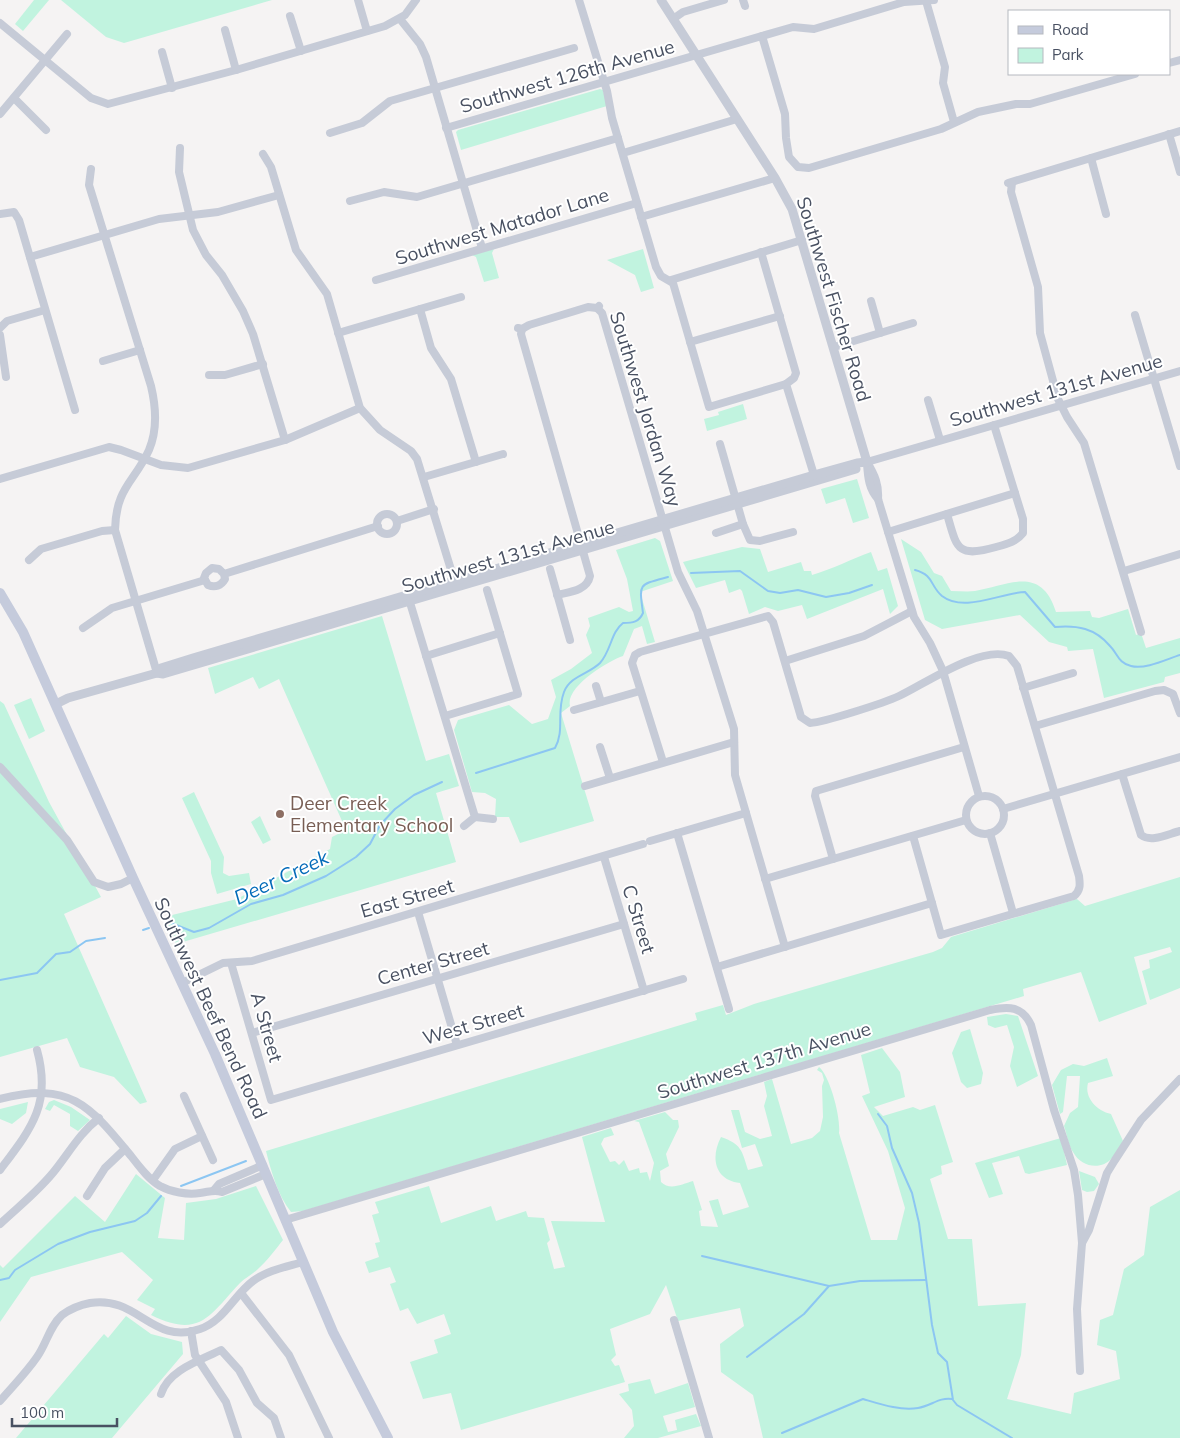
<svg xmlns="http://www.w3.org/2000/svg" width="1180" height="1438" font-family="Mulish,sans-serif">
	<rect width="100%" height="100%" fill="#f5f3f3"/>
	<g fill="#c1f3df">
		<path d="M34,0H49L23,31L15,24Z"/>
		<path d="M61,0H272L124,43L106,37Z"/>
		<path d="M600,89L603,90L607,106L461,150L456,132L458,130Z"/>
		<path d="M494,249L492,253L499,278L484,282L476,257L472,255Z"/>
		<path d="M643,249L654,288L641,292L635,275L607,260Z"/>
		<path d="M743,404L747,419L707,431L704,419L719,415L718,412Z"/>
		<path d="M857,479L869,518L853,523L845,498L826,504L821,489Z"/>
		<path d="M655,538L660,541L673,581L640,592L655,642L647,644L642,626L634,629L623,656C608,661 565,687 570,706L561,713L594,821L520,843L509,817H495L496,799L485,793L472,792L454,730L458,720L509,705L532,724L548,719L556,697L551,680L571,669L592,653L586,635L590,626L588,618L619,607L629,612L633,611L627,579L616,550Z"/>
		<path d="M901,539L921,552L934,573L942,576L951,591C959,591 968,592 975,591C1009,585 1041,565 1056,612L1090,611L1092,617L1099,618L1128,609L1136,635L1141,633L1146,648L1180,638V673L1165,677L1164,682L1104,698L1093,649L1068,651L1067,647L1049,642L1020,615L942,629L925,620Z"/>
		<path d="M742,547L760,549L768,572L801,562L804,571H811L812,575C833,569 851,559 871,552L878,571L887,568L898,606L890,614L883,589L807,619L802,605L778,611L765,607L749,614L742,591L740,589L729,593L725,580L696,588L683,562Z"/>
		<path d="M382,616L426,761L449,754L459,786L436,793L456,862L176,944L164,917L237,899L330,849L332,837L346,830L279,679L259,689L253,677L215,694L208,668Z"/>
		<path d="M31,698L45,731L29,739L14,705Z"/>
		<path d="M0,701L4,704L49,802L101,897L64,914L147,1102L140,1104L114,1077L80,1067L67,1038L0,1057Z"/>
		<path d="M194,792L224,857L223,873L229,876L249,873L251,884L217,894L211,873V861L182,798Z"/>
		<path d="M260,816L271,840L263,844L251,822Z"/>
		<path d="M1180,877V988L1150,1000L1142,971L1150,968L1149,960L1172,952L1170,947L1134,957L1147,1004L1099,1022L1081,972L1023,989L1024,996L303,1211L291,1212C278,1196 271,1171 266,1151L697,1020L695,1013L723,1005L726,1015L754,1004L933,952L942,948L951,937L1077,899L1085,906Z"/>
		<path d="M1006,1014L1018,1016L1038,1076L1017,1087L1010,1066L1014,1047L1007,1025L995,1028L988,1025L987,1017Z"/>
		<path d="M970,1029L983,1073L981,1084L967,1088L961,1082L952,1053L961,1032Z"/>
		<path d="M882,1048L900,1072L905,1097L874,1107L883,1116L913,1107L920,1110L935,1105L953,1162L941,1166L942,1174L930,1179L948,1239H972L978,1306L1026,1303L1021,1355L1007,1399L1071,1414L1074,1393L1120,1379L1116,1351L1097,1345L1100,1320L1113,1315L1124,1269L1144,1255L1150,1207L1180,1190V1438H763L753,1395L721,1372L720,1344L744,1326L740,1308L678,1321L666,1285L650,1314L610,1329L616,1355L611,1360L615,1366L619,1365L625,1382L461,1430L451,1393L423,1399L410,1362L438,1353L434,1340L451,1334L444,1314L417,1324L408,1308L400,1311L390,1284L396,1282L390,1267L369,1273L365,1262L379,1257L375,1243L380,1242L372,1215L379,1213L375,1202L429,1186L441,1223L491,1206L496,1221L526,1211L528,1217L544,1218L550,1240L547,1243L554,1269L565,1267L551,1221L605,1222L582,1137L611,1128L614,1135L604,1138L601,1144L610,1162L615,1161L619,1165L624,1160L629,1171L639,1168L640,1173L647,1172L650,1181L654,1163L639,1122L634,1121L665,1112L673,1120H678L679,1127L666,1154L669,1166L660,1171L661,1182C670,1191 682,1184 693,1181L702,1210L699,1211L701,1226L718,1227L709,1201L718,1199L723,1215L749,1207L740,1183C715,1180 710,1158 721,1137C741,1144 742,1150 748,1170L763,1166L755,1144L742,1148L731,1110H739L745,1132L760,1139L772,1136L764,1106L767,1096L764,1082L772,1079L791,1144L812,1138L820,1131L823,1117L822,1086L824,1080L822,1073L817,1070L819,1067C830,1076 841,1118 839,1133L871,1240H897L905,1208L888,1151L862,1096L870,1093L861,1055Z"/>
		<path d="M1107,1058L1113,1076L1088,1083C1084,1098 1097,1111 1111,1114L1123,1141C1120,1146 1117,1153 1112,1158C1101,1171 1081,1167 1073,1152C1068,1145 1067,1134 1064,1126L1070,1113L1078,1107L1080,1076H1067L1063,1112L1060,1114L1052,1085L1061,1070L1073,1064L1084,1066Z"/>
		<path d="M54,1100L71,1107L90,1120L78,1131L70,1126V1114L54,1105L50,1111L45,1109L49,1102Z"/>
		<path d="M28,1102L26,1113L12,1124L0,1119V1109Z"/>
		<path d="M1061,1138L1067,1165L1029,1174L1025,1173L1019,1156L992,1163L1003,1194L989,1198L975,1163Z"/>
		<path d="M1079,1171L1095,1177L1099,1184L1094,1191L1087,1192L1082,1190Z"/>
		<path d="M136,1174L165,1198L158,1238L184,1240L186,1203L216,1199L256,1186L283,1240C275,1250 267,1261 258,1269C252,1275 245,1278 240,1283C209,1316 200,1339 151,1315L155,1309L137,1300L153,1280L122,1252L31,1277L0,1322V1265L3,1268L75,1196L105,1222Z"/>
		<path d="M126,1316L151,1334L182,1342L183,1354L112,1438H16L104,1334L108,1338Z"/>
		<path d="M650,1379L655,1394L688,1383L695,1407L663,1416L668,1432L677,1430L675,1420L696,1414L701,1426L658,1438H624L634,1426L632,1410L619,1394L629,1391L628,1384Z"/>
	</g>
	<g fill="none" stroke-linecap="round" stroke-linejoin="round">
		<g stroke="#8cc6f2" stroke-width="2">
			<path d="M915,570C934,575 930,586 942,596C964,613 1000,593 1025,592L1055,627C1077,625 1095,628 1110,646C1118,654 1118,663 1131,666C1145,670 1167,659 1180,655"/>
			<path d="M691,573L740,571L768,591L780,593L798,590L826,597L849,593L872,585"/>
			<path d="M476,773L555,748C565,730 556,713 564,692C570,676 589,674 600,663C611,651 611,632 623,623C633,623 639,622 643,613C639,583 638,585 668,577"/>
			<path d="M166,921L194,932L209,928L251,904L283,895L326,876L356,857L370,844L380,825L395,809L414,795L442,782"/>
			<path d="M143,930L149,928"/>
			<path d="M0,980L37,973L56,954L70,952L86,941L105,938"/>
			<path d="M878,1114L887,1126L892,1148L912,1193L919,1223L932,1325L938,1353L947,1362L953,1400L957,1405L1012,1438"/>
			<path d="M181,1186L246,1161"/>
			<path d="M702,1256L829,1286"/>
			<path d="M0,1280L9,1278L15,1270L58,1244L90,1232L135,1221L147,1213L161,1196"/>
			<path d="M747,1357L804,1314L829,1286L860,1281L926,1280"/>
			<path d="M782,1433L863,1399C880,1404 900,1411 918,1408C931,1406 939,1397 952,1399"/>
		</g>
		<g stroke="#c6cbd7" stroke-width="8">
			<path d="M358,0L367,31"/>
			<path d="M579,0L607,91L612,118L656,267L661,276L673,283L709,407L786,384"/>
			<path d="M743,0L745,6"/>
			<path d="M926,1L945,67L943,83L954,122"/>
			<path d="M290,16L301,51"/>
			<path d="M400,19L420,44L426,57L482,248"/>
			<path d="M673,19L683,12L724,0"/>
			<path d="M0,23L91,98L108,104L236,70L385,26L405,15L416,0"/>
			<path d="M225,30L236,70"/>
			<path d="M762,36L785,114L786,138L789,157L798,167L809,168L941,129L978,112L1016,104H1030L1135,74"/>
			<path d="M162,52L172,88"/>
			<path d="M1169,63L1180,60"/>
			<path d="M14,98L46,130"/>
			<path d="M0,114L67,34"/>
			<path d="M446,128L793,27L814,29L904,2L934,0"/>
			<path d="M330,133L362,123L390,101L574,48"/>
			<path d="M1169,134L1180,172"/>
			<path d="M180,148L179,172L193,230L206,255L222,275L243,311L253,334L285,440"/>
			<path d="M623,153L737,119"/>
			<path d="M263,154L271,167L296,250L327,294L360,408L380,430L411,451L417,459L456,586"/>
			<path d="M1091,158L1106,214"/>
			<path d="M91,169L89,185L151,386C156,407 158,429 149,450C134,483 116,487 115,530L157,673"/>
			<path d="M1008,183L1180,131"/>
			<path d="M1012,183L1011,192L1038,287L1040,333L1058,399L1067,417L1084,443L1141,632"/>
			<path d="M350,201L384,192L417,197L618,138"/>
			<path d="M0,214L14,212L19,220L75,410"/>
			<path d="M641,217L775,178"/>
			<path d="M761,252L796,373L794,378L786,384L814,475"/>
			<path d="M30,257L159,219L218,212L279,195"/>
			<path d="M376,280L637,203"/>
			<path d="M671,280L802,240"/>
			<path d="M871,301L880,333"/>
			<path d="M599,306L597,308L602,313L678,572L697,611L734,729L735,775L785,947"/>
			<path d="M420,309L431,348L451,379L476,462"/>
			<path d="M1135,315L1180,466"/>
			<path d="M0,328L7,321L45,310"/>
			<path d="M518,328L522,329L529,325L588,307L597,308"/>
			<path d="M522,329L521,334L590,576C587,591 569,592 557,595"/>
			<path d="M338,333L461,297"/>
			<path d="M0,335L6,377"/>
			<path d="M690,342L780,316"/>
			<path d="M834,347L913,323"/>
			<path d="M103,361L140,350"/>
			<path d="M209,375H225L263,364"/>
			<path d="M928,400L940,440"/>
			<path d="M720,444L743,524L750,540L760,541L793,532"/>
			<path d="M867,462C875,475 879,485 878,499L914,617L930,643L943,671L979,796"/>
			<path d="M867,462L1180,371"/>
			<path d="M867,464C868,478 869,489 878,499"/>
			<path d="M424,477L503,454"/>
			<path d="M0,479L109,447L121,450L161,465L188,468L285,440L360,408"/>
			<path d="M947,514C957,549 957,558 996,547C1007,544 1016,542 1023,533V519L994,425"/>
			<circle cx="387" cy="524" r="10"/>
			<path d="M397,521L434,509"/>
			<path d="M888,532L1015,493"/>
			<path d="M716,533L743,524"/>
			<path d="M29,560L41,549L102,531L115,530"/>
			<path d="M550,569L570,640"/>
			<path d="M1124,571L1180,554"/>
			<path d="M224,574L219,569L212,568L206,573L204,578L208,585C215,588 221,586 225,579L224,574L378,526"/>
			<path d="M408,596L475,817L464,826"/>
			<path d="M83,628L112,608L205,580"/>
			<path d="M426,656L500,633"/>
			<path d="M785,661L864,636L912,611"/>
			<path d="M596,686L601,702"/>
			<path d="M1023,688L1073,673"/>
			<path d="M574,710L640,691"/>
			<path d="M445,716L518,694L487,590"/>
			<path d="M1035,726L1155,691L1164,690L1173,694L1180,713"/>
			<path d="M600,747L610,778"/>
			<path d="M663,762L632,663L635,655L640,652L768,616L773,622L801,717L810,723C825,722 884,703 899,696C923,685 980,645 1009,656L1017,666L1079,876C1080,884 1081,890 1074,896L941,935L913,836"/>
			<path d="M0,767L67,840L94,882L108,887L121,884L133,878"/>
			<path d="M1122,774L1141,835C1151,843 1168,834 1180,831"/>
			<path d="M585,786L734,742"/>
			<circle cx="985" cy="815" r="19"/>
			<path d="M1003,809L1180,757"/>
			<path d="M475,817L493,819"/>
			<path d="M677,833L729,1009"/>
			<path d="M990,833L1013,913"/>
			<path d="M650,841L746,813"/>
			<path d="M604,857L644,991"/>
			<path d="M833,859L815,796L816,791L964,747"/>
			<path d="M765,879L966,820"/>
			<path d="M418,912L457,1045"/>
			<path d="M231,963L271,1100L683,979"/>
			<path d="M717,967L932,903"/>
			<path d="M182,983L223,963L252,961L643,844"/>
			<path d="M252,1033L624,924"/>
			<path d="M184,1096L213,1160"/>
			<path d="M0,1099C70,1081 89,1105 131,1156C139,1166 148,1179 160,1186C171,1192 187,1195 200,1193C209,1192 214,1189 222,1192L266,1174"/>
			<path d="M0,1170C31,1129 52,1104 37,1050"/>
			<path d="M153,1180L175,1149L202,1136"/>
			<path d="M214,1190L219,1184L263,1165"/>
			<path d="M87,1196L105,1168L125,1149"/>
			<path d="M285,1220L990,1010C1009,1006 1022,1006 1031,1025L1054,1110L1074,1170L1078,1195L1082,1243"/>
			<path d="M0,1224C19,1206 40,1190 56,1169C70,1151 81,1132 99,1118"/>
			<path d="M241,1293L289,1355L329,1438"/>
			<path d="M674,1320L709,1438"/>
			<path d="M191,1331L195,1355L226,1402L238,1438"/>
			<path d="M1080,1371L1077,1309L1082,1243L1089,1230L1107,1173L1115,1160L1141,1120L1180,1079"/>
			<path d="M161,1394C168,1370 201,1360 221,1350L239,1370L257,1403L274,1418L281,1438"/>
			<path d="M0,1401C12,1387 26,1373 37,1357C47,1343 49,1327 62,1315C70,1309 80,1305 90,1303C138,1295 152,1346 200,1329C224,1321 234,1295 253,1281C268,1270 286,1267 303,1262"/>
		</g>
		<g stroke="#c6cbd7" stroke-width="9">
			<path d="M661,0L775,178L792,209L867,462"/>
			<path d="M157,673L163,674L856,469"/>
			<path d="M56,704L68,698L157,673L161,668L193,658L814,475L857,463L867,462"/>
		</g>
		<path stroke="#c5cbdc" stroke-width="10" d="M0,593L23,632L133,878L215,1054L333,1332L388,1438"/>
	</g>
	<circle fill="#8d6e63" stroke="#fff" stroke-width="2" cx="280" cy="814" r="5"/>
	<g text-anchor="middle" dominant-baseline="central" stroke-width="4" stroke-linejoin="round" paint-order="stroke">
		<g font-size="19" fill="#495162" stroke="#fff">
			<text transform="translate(567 76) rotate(-16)">Southwest 126th Avenue</text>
			<text transform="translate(502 226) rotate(-17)">Southwest Matador Lane</text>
			<text transform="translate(834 299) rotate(73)">Southwest Fischer Road</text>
			<text transform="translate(1056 390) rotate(-16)">Southwest 131st Avenue</text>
			<text transform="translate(646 409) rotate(73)">Southwest Jordan Way</text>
			<text transform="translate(508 556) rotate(-16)">Southwest 131st Avenue</text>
			<text transform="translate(407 898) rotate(-16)">East Street</text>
			<text transform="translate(639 919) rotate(73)">C Street</text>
			<text transform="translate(433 963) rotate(-16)">Center Street</text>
			<text transform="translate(211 1008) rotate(65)">Southwest Beef Bend Road</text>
			<text transform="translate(473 1024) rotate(-16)">West Street</text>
			<text transform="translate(267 1027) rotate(74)">A Street</text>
			<text transform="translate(764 1060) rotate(-17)">Southwest 137th Avenue</text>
		</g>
		<g font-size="19" fill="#785e54" stroke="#fff" text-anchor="start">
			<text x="290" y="803">Deer Creek<tspan x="290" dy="22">Elementary School</tspan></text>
		</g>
		<g font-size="20" font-style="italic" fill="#046bb9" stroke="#fff">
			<text transform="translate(281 877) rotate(-25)">Deer Creek</text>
		</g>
	</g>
	<rect x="1008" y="10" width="162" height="65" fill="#ffffff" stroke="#b6b9c0"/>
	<rect x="1018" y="26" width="25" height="8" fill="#c5cbdc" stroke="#b6b9c0"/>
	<text x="1052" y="35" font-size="15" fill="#495162">Road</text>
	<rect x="1018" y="48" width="25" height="15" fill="#c1f3df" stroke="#b6b9c0"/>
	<text x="1052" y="60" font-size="15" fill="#495162">Park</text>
	<path d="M12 1418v8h105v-8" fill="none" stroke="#495162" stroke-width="2.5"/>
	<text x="20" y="1418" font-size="15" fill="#495162" stroke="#ffffff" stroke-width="4" paint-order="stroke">100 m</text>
</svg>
